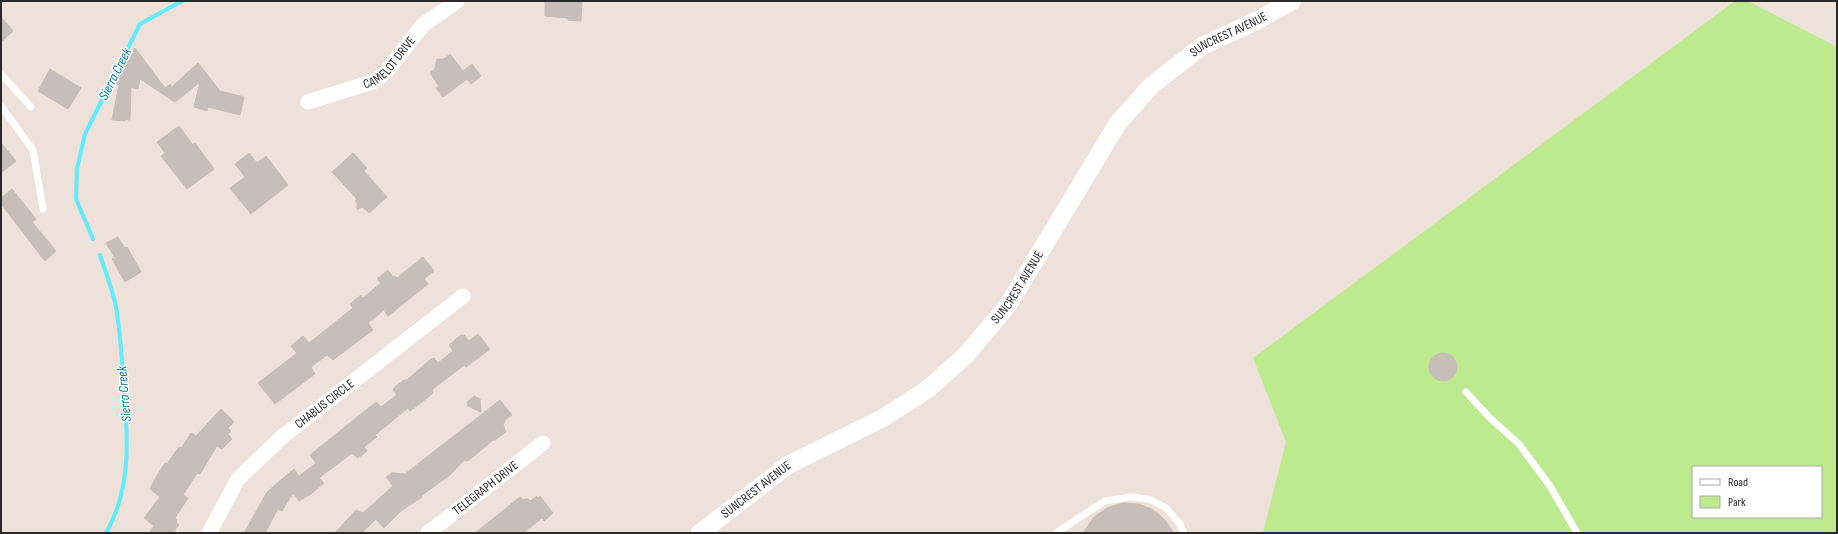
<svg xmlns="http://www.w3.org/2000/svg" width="1838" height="534" font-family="'Sofia Sans Condensed',sans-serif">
	<rect width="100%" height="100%" fill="#ede1d9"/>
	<path fill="#bdea8f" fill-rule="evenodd" d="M1735,1H1748L1837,47V533H1263L1286,442L1253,358ZM1693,467H1821V517H1693Z"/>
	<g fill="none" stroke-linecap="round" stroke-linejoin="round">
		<g stroke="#60ecfb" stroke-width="4">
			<path d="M93,239L76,199L77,169L85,134L140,24L182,1"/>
			<path d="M100,255C105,270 111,286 115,302C120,326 121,350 123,375C127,427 134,485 106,533"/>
		</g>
	</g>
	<g fill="#c8beb9" stroke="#c8bdb2">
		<path d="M545,1H582L581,21L568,20V18L545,16Z"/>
		<path d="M1,17L13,31L1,42Z"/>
		<path d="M135,48L165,88L170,84L172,87L198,63L220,91L244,97L240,115L208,107L207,111L194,107L200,82L175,102L140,79L138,89L131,87L130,120L125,119V121L112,120L119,85L116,84L118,77L126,53H132Z"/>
		<path d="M450,54L463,71L472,64L481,76L471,84L467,79L443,97L436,88L439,86L430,73L435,69L437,59H444Z"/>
		<path d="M50,69L81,88L68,109L38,91Z"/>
		<path d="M179,126L193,145L195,143L214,169L187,189L161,156L165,153L157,142Z"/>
		<path d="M1,143L16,161L1,173Z"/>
		<path d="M249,153L257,163L266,156L288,185L251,214L230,188L245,177L235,164Z"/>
		<path d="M353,153L367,168L364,171L387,197L369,213L362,207L357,210V203L355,201L357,199L332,172Z"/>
		<path d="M12,189L36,219L32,222L56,251L45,261L1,204V198Z"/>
		<path d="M118,237L125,248L127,247L141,272L125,282L112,259L115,258L106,243Z"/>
		<path d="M423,257L434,271L424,279L428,284L388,316L384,310L368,323L373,330L333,360L327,355L311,367L315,374L275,404L258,383L297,353L291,346L303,336L309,343L353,308L350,304L361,295L363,298L381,283L377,279L388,270L393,277L395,276L397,278Z"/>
		<path d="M478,334L490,349L466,367L464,365L432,390L433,393L422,402L410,411L408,408L375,435L377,437L364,447L367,451L358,458L352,453L319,478L324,483L311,494L299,501L293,493L282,511L278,509L265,533H244L267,492L288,474L294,469L299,476L316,463L310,455L376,402L381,407L397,395L393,390L395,387L404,380H407L431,359L434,358L438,363L453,351L449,345L461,335H464L469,341Z"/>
		<circle cx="1443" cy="367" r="14"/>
		<path d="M474,396L480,399L481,412L468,406L467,402Z"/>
		<path d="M500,400L512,415L505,420L503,425L506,432L495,440H493L468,461L464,460L450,475L421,496L422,497L401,511L384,528L376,519L362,533H335L356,510L363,513L393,486L386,477L392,473L405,474Z"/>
		<path d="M221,409L234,422L228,428L231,431L228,434L232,439L222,449L217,446L200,474L197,473L183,495L188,498L175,518L177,520L176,522L179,525L173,533H149L154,526L144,518L160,497L150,489L156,477L165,463L167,464L178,448L182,447L191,433L196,436Z"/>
		<path d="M537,496L538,498L540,496L553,513L544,521L542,518L523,533H475L520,497L524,500L527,498L530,501Z"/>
		<path d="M1123,503L1138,504L1152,509L1164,519L1174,533H1083L1094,517L1107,508Z"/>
	</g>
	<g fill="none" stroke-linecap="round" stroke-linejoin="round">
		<g stroke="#fff" stroke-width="7">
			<path d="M1,74L31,107"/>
			<path d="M1,106L33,150L43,209"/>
			<path d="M1466,392L1490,418L1519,444L1550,486L1577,533"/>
			<path d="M1056,533L1105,501L1130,497L1149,499L1166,508L1180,524L1184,533"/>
		</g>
		<g stroke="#fff" stroke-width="15">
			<path id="s1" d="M308,102L375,81L386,72L423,25L457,1"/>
			<path id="s2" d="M209,533L238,479L282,437L463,296"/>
			<path id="s3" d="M428,533L543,443"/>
		</g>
		<path stroke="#fff" stroke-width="18" id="s4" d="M700,533L788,465L883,418L928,389L966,355L1008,305L1118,123L1152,85L1202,46L1258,20L1292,1"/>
	</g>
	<g text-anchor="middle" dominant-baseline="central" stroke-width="3" stroke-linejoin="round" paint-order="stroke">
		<g font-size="13" fill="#292929" stroke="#fff">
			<text stroke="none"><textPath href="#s4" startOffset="743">SUNCREST AVENUE</textPath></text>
			<text stroke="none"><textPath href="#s1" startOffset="93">CAMELOT DRIVE</textPath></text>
			<text stroke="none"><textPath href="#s4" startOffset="407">SUNCREST AVENUE</textPath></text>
			<text stroke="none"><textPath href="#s2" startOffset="176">CHABLIS CIRCLE</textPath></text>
			<text stroke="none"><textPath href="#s3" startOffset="73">TELEGRAPH DRIVE</textPath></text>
			<text stroke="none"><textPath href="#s4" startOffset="71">SUNCREST AVENUE</textPath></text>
		</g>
		<g font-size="14" font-style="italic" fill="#027d97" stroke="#fff">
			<text transform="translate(115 74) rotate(-63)">Sierra Creek</text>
			<text transform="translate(124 394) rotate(-95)">Sierra Creek</text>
		</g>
	</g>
	<rect width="1838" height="534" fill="none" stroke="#292929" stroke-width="4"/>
	<rect x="1692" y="466" width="130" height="52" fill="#ffffff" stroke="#a9a9a9"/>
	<rect x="1700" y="479" width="20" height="6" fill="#ffffff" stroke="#a9a9a9"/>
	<text x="1728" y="486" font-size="12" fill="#292929">Road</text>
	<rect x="1700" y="496" width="20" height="12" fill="#bdea8f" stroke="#a9a9a9"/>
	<text x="1728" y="506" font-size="12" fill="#292929">Park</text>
</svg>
